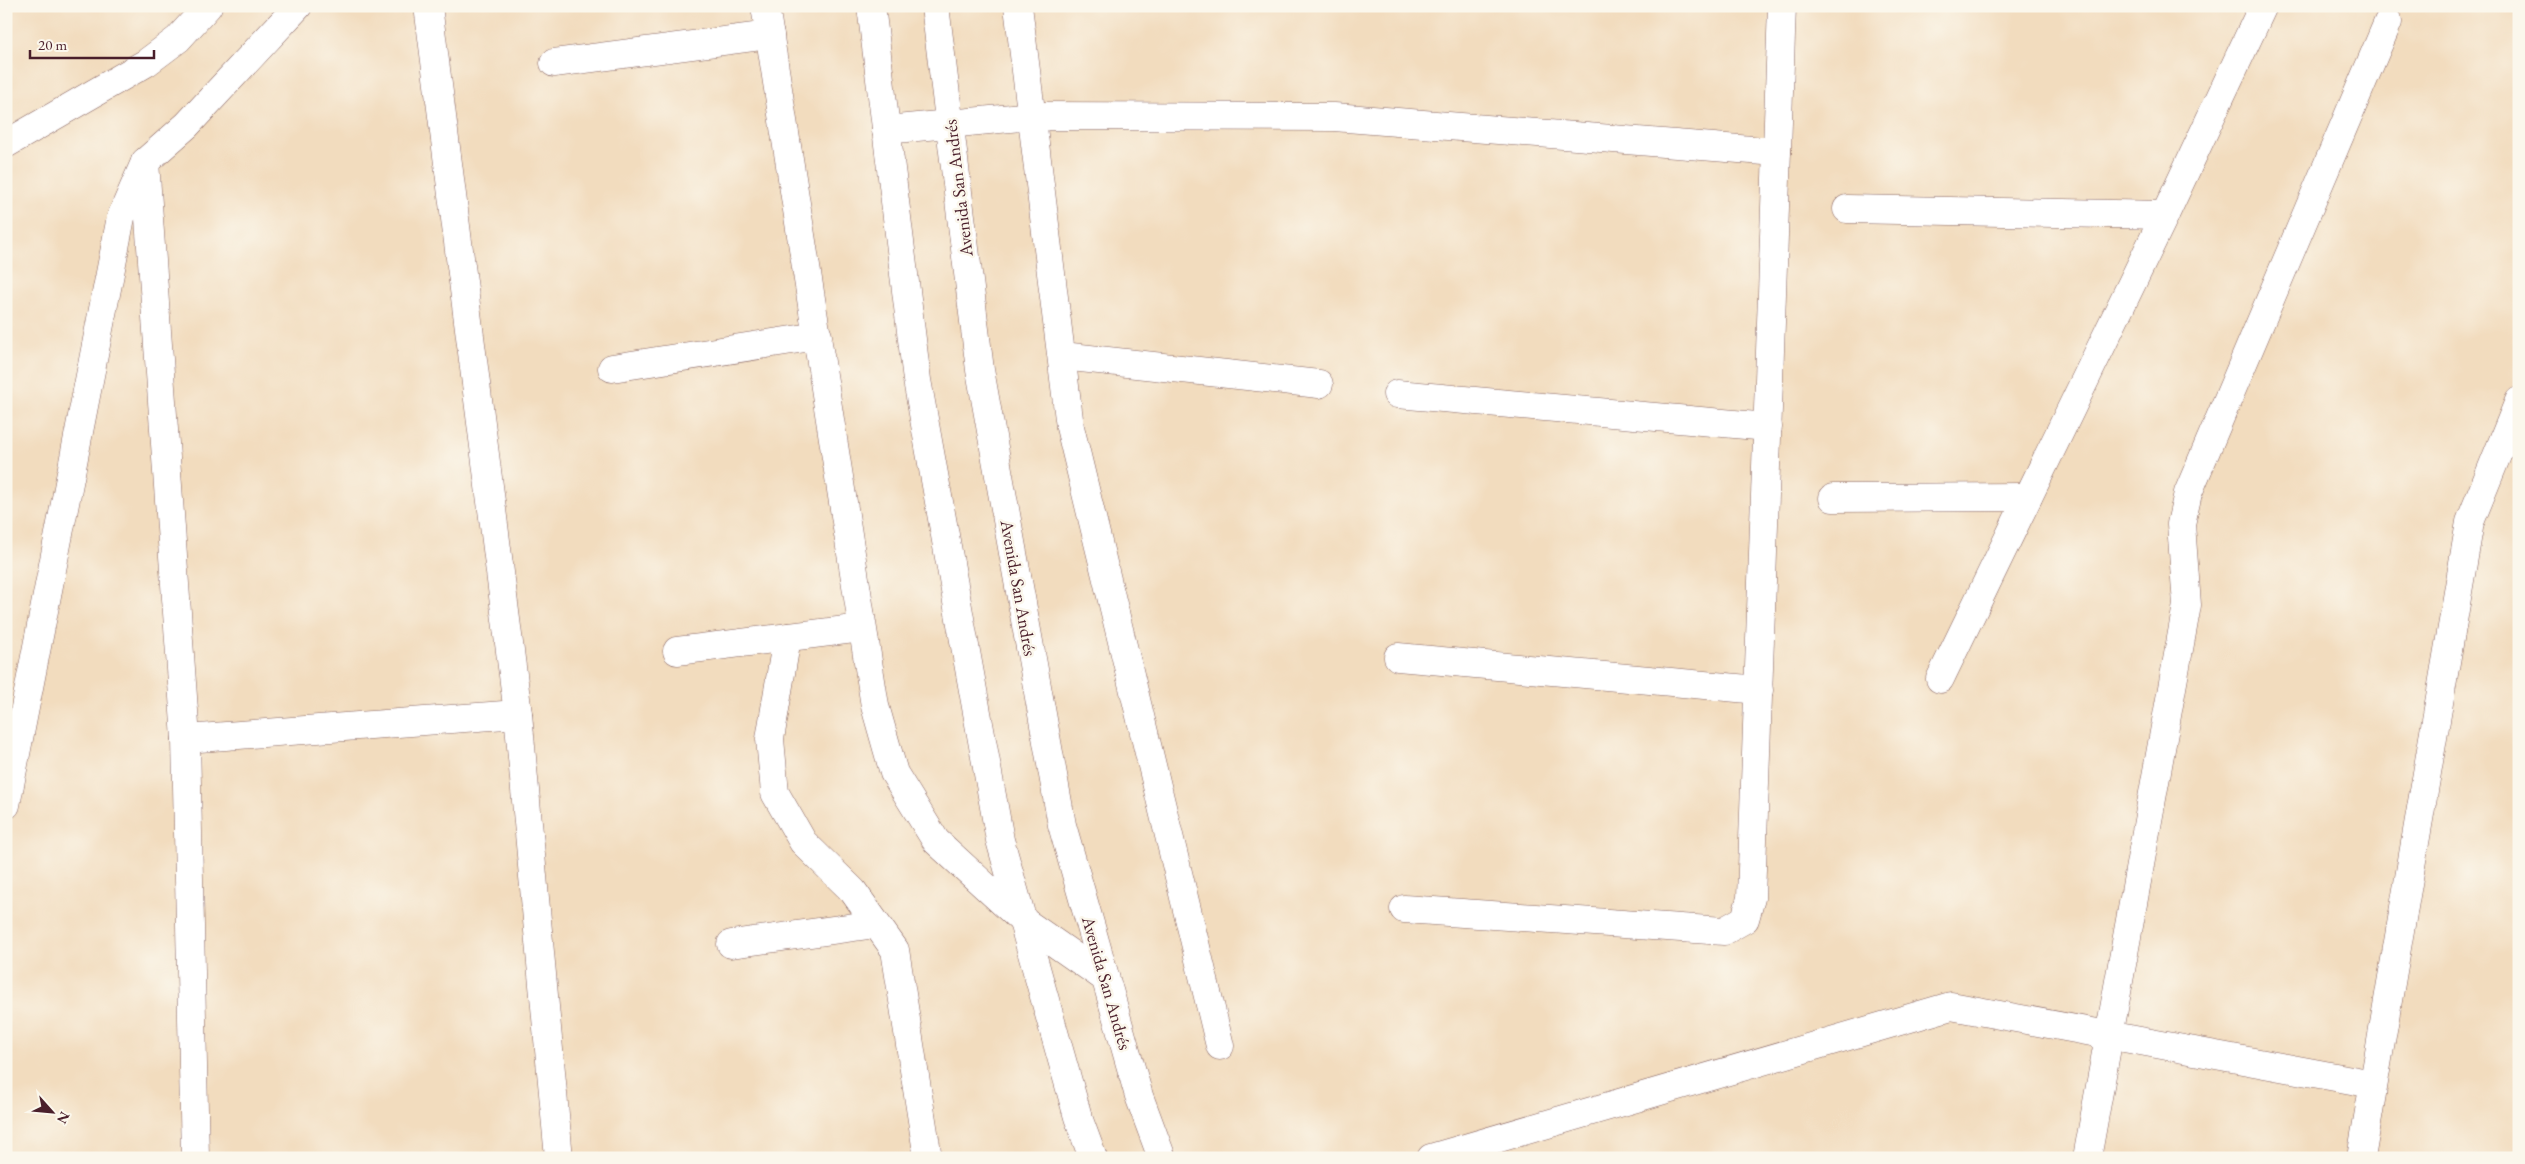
<svg xmlns="http://www.w3.org/2000/svg" width="2525" height="1164" font-family="'EB Garamond',serif">
	<rect width="100%" height="100%" fill="#fbf7ec"/>
	<filter id="ink" filterUnits="userSpaceOnUse"><feTurbulence type="fractalNoise" baseFrequency=".02" numOctaves="2"/><feDisplacementMap in="SourceGraphic" scale="10" xChannelSelector="R" yChannelSelector="G"/><feConvolveMatrix kernelMatrix="1 2 1 2 8 2 1 2 1" color-interpolation-filters="sRGB"/></filter>
	<filter id="wash" filterUnits="userSpaceOnUse"><feTurbulence type="fractalNoise" baseFrequency=".0096" numOctaves="4" result="noise"/><feDisplacementMap in="SourceGraphic" scale="20" xChannelSelector="R" yChannelSelector="G"/><feGaussianBlur stdDeviation="1.12" result="paint"/><feColorMatrix in="noise" values="0 0 0 0 0 0 0 0 0 0 0 0 0 0 0 0 0 1.4 0 .05"/><feComposite in="paint" operator="in"/></filter>
	<g filter="url(#wash)">
		<rect width="100%" height="100%" fill="#f2dcbe"/>
	</g>
	<g filter="url(#ink)">
		<g fill="none" stroke-linecap="round" stroke-linejoin="round">
			<defs>
				<g id="minor">
					<path d="M428,6L518,714L559,1158"/>
					<path d="M765,6L875,706L894,773L936,841L1022,920L1105,978"/>
					<path d="M871,6L917,380L1000,840L1078,1117L1093,1158"/>
					<path d="M935,6L980,370L1062,825L1139,1096L1162,1158"/>
					<path d="M1018,6L1070,427L1220,1046"/>
					<path d="M554,63L770,35"/>
					<path d="M886,130L1032,116L1334,117L1777,152"/>
					<path d="M6,144L146,63L178,39L208,6"/>
					<path d="M145,162L186,739L195,1158"/>
					<path d="M1847,209L2165,215"/>
					<path d="M1062,356L1319,384"/>
					<path d="M612,368L818,336"/>
					<path d="M1397,394L1768,427"/>
					<path d="M1833,498L2028,497"/>
					<path d="M787,637L770,739L775,793L803,842L853,891L895,950L928,1158"/>
					<path d="M677,651L862,628"/>
					<path d="M1398,657L1759,690"/>
					<path d="M1940,679L2165,215L2263,6"/>
					<path d="M186,739L518,714"/>
					<path d="M6,805L121,217L145,162L187,125L298,6"/>
					<path d="M1404,909L1724,931L1745,919L1751,898L1782,6"/>
					<path d="M731,944L876,924"/>
					<path d="M1431,1158L1951,1006L2373,1084"/>
					<path d="M2087,1158L2187,605L2181,524L2188,493L2388,22"/>
					<path d="M2361,1158L2470,522L2519,401"/>
				</g>
			</defs>
			<use href="#minor" stroke="#85615e" stroke-width="29"/>
			<use href="#minor" stroke="#fff" stroke-width="28"/>
		</g>
	</g>
	<g text-anchor="middle" dominant-baseline="central" stroke-width="5" stroke-linejoin="round" paint-order="stroke">
		<g font-size="18" fill="#4a1f2b" stroke="#fbf7ec">
			<text transform="translate(958 188) rotate(-97)">Avenida San Andrés</text>
			<text transform="translate(1019 588) rotate(80)">Avenida San Andrés</text>
			<text transform="translate(1107 983) rotate(74)">Avenida San Andrés</text>
		</g>
	</g>
	<rect width="2525" height="1164" fill="none" stroke="#fbf7ec" stroke-width="25"/>
	<g transform="translate(52 1112) rotate(117)" stroke="#fbf7ec" stroke-width="4" paint-order="stroke">
	<path d="M0-4L9 19L0 12L-9 19Z" fill="#4a1f2b"/>
	<text y="-8" font-size="14" font-weight="bold" text-anchor="middle" fill="#4a1f2b">N</text>
	</g>
	<path d="M30 50v8h124v-8" fill="none" stroke="#4a1f2b" stroke-width="2.5"/>
	<text x="38" y="50" font-size="15" fill="#4a1f2b" stroke="#fbf7ec" stroke-width="4" paint-order="stroke">20 m</text>
</svg>
